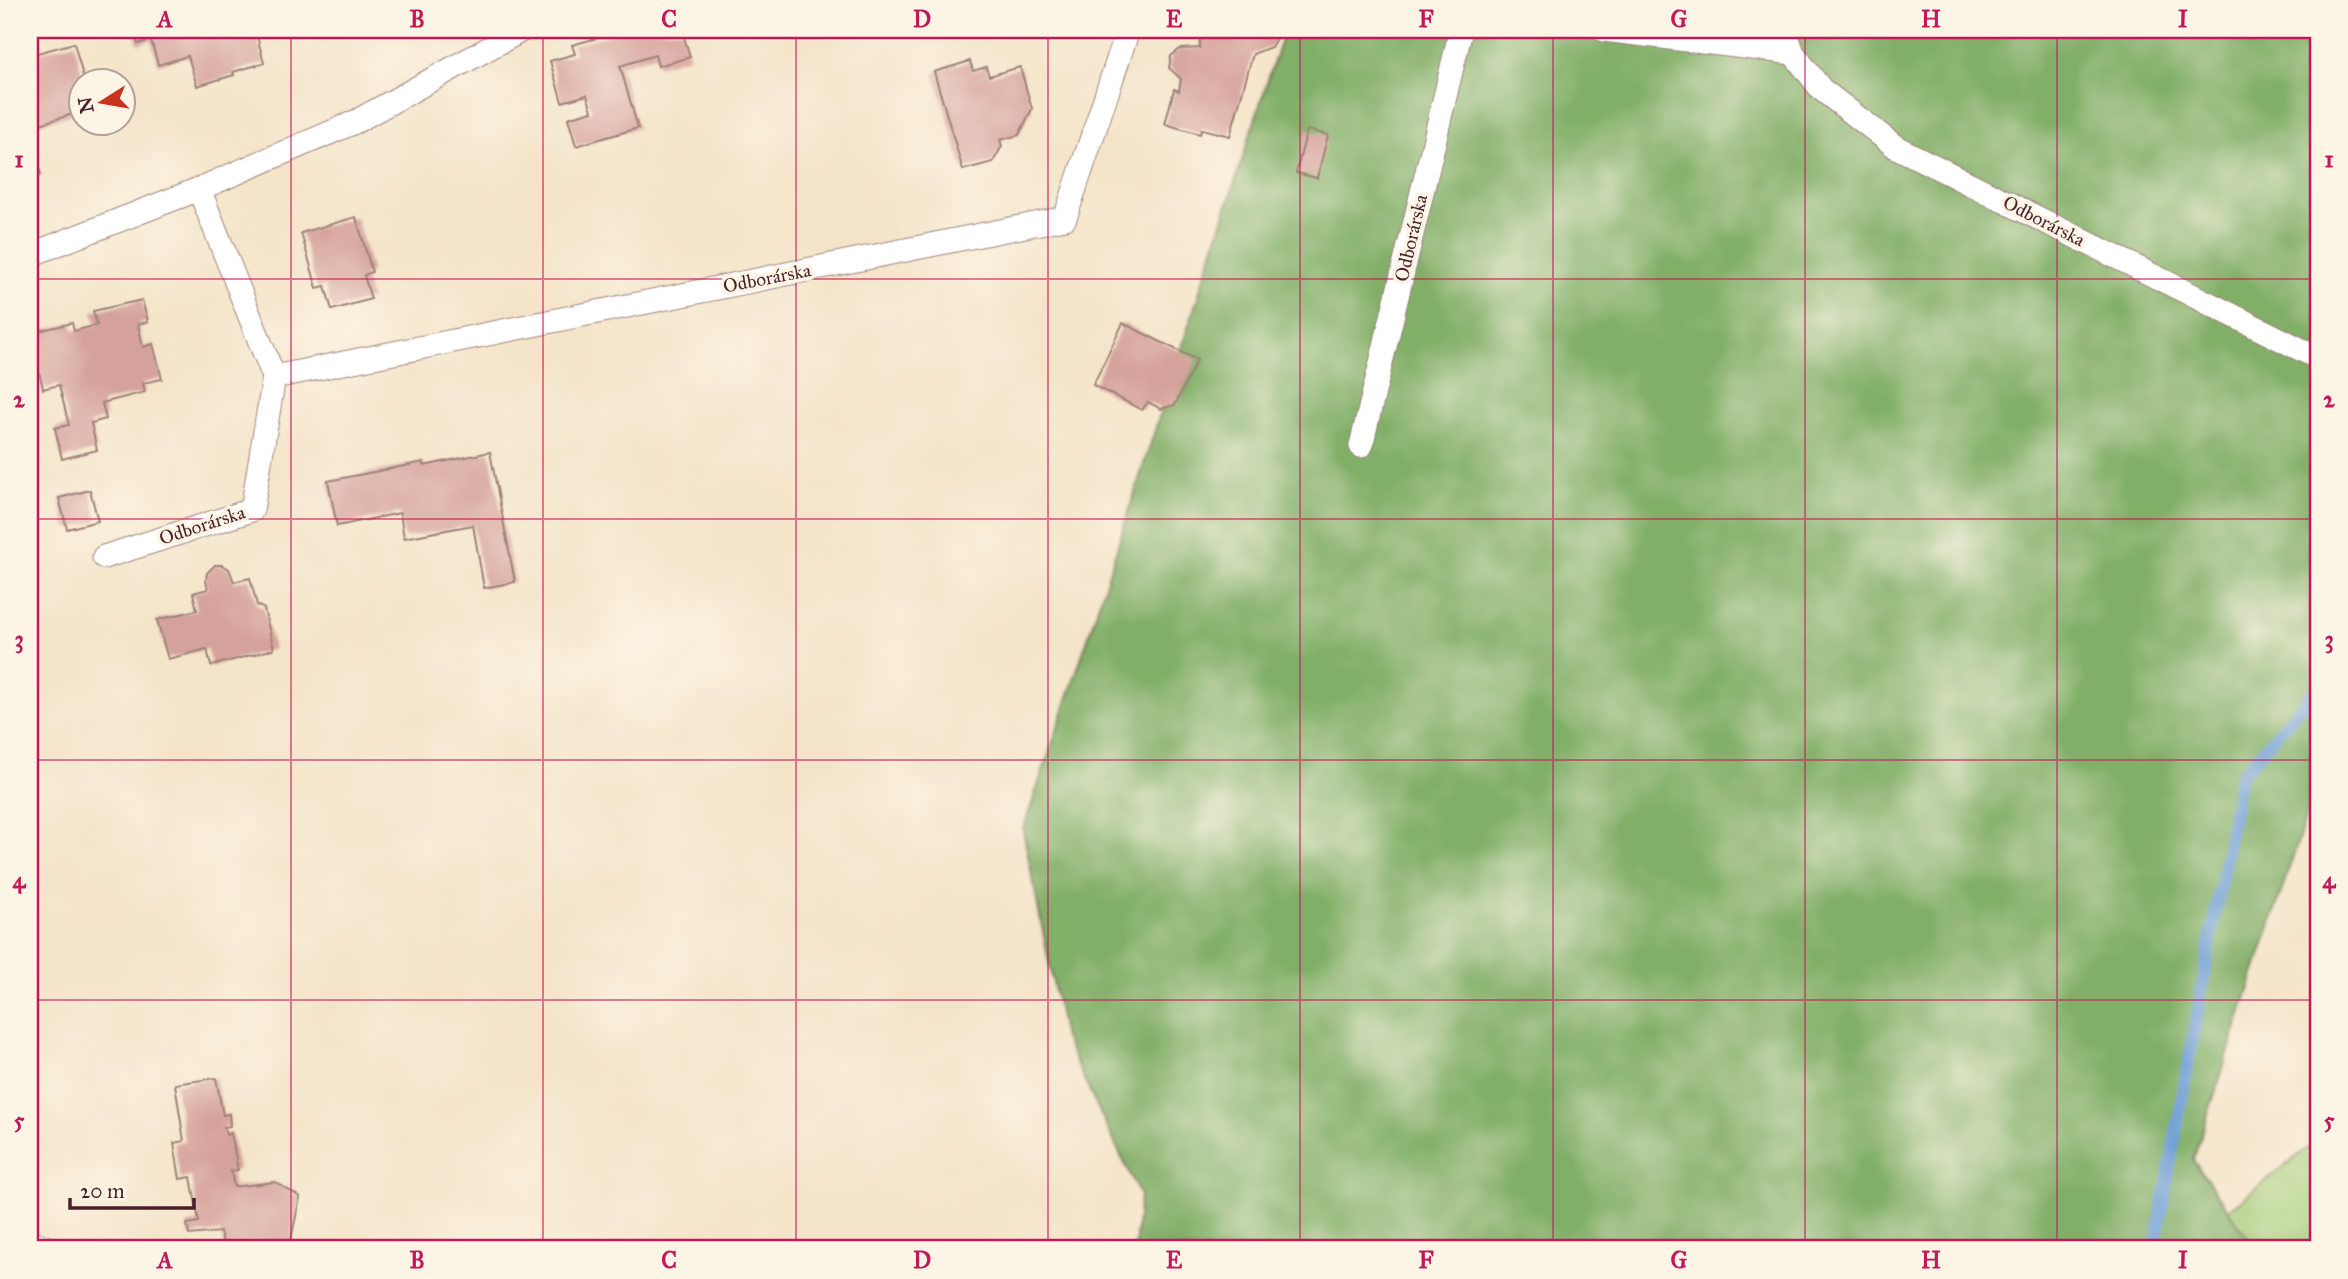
<svg xmlns="http://www.w3.org/2000/svg" width="2348" height="1279" font-family="'IM FELL Great Primer',serif">
	<rect width="100%" height="100%" fill="#fcf5e5"/>
	<filter id="ink" filterUnits="userSpaceOnUse"><feTurbulence type="fractalNoise" baseFrequency=".0143" numOctaves="2"/><feDisplacementMap in="SourceGraphic" scale="14" xChannelSelector="R" yChannelSelector="G"/><feConvolveMatrix kernelMatrix="1 2 1 2 8 2 1 2 1" color-interpolation-filters="sRGB"/></filter>
	<filter id="wash" filterUnits="userSpaceOnUse"><feTurbulence type="fractalNoise" baseFrequency=".00686" numOctaves="4" result="noise"/><feDisplacementMap in="SourceGraphic" scale="28" xChannelSelector="R" yChannelSelector="G"/><feGaussianBlur stdDeviation="1.57" result="paint"/><feColorMatrix in="noise" values="0 0 0 0 0 0 0 0 0 0 0 0 0 0 0 0 0 1.4 0 .05"/><feComposite in="paint" operator="in"/></filter>
	<g filter="url(#wash)">
		<rect width="100%" height="100%" fill="#f4e4c9"/>
		<path fill="#a2cb77" stroke="#767551" stroke-width="2" d="M2318,1140V1249H2212L2199,1233Z"/>
		<path fill="#81af68" stroke="#66674a" stroke-width="2" d="M1284,30H2318V780L2193,1160L2256,1249H1135L1140,1195L1064,1038L1023,830L1087,641Z"/>
		<g fill="none" stroke-linecap="round" stroke-linejoin="round">
			<path stroke="#6c9dd6" stroke-width="12" d="M2155,1249L2240,776L2318,687"/>
		</g>
		<g id="blocks">
			<g fill="#d5a29b">
				<path d="M134,30H260L262,35L257,36L264,63L233,72L234,75L197,86L188,56L158,65L151,40L138,44Z"/>
				<path d="M626,30H682L690,57L658,66L655,55L620,66L638,128L576,146L568,118L592,111L587,95L562,102L550,61L575,54L572,45Z"/>
				<path d="M1200,30H1281L1271,47L1253,54L1230,136L1202,129L1200,134L1165,124L1174,89L1179,91L1181,79L1169,68L1171,56L1180,49L1200,48Z"/>
				<path d="M74,43L84,80H80V112L30,127V55Z"/>
				<path d="M970,61L973,71L986,67L989,76L1020,67L1032,109L1019,135L1000,140L1002,146L993,162L963,170L934,72Z"/>
				<path d="M1307,130L1328,135L1317,178L1296,173Z"/>
				<path d="M30,140L41,175L30,179Z"/>
				<path d="M356,217L372,272L364,275L371,299L332,310L325,286L317,288L301,233Z"/>
				<path d="M142,300L148,322L138,324L143,347L153,344L162,379L143,383L145,392L102,403L106,419L91,423L97,450L62,459L55,428L69,425L59,385L43,389L30,333L72,323L74,331L97,325L93,311Z"/>
				<path d="M1123,323L1197,360L1175,405L1161,409L1148,402L1142,410L1093,385Z"/>
				<path d="M490,452L515,582L484,588L473,525L404,538L400,513L337,526L328,481L424,462V466Z"/>
				<path d="M90,490L98,521L67,529L59,498Z"/>
				<path d="M215,565H222L229,569L234,582L250,578L257,605L264,609L274,649L211,666L207,649L168,659L157,620L197,610L193,593L208,589L206,581L207,573Z"/>
				<path d="M30,566L36,591L30,592Z"/>
				<path d="M216,1078L223,1115L229,1114L230,1126L224,1127L226,1135L231,1133L238,1170L231,1171L234,1187L275,1182L300,1197L289,1249H225L220,1232L189,1235L187,1224L199,1222L191,1177L180,1179L174,1143L184,1141L175,1084Z"/>
			</g>
		</g>
	</g>
	<g filter="url(#ink)">
		<use href="#blocks" fill-opacity="0" stroke="#9f827a" stroke-width="2"/>
		<g fill="none" stroke-linecap="round" stroke-linejoin="round">
			<defs>
				<g id="service">
					<path d="M1604,30L1793,53"/>
					<path d="M1785,30L1793,53L1821,89L1896,147L2318,358"/>
					<path d="M199,189L274,377L1065,218L1128,30"/>
					<path d="M30,255L199,189L355,122L522,30"/>
					<path d="M1361,446L1461,30"/>
					<path d="M104,557L252,510L274,377"/>
					<path d="M30,1241L50,1249"/>
				</g>
			</defs>
			<use href="#service" stroke="#9f827a" stroke-width="25"/>
			<use href="#service" stroke="#fff" stroke-width="23"/>
		</g>
	</g>
	<path fill="none" stroke="#c2185b" stroke-width="2" stroke-opacity="0.55" d="M291,30V1249M543,30V1249M796,30V1249M1048,30V1249M1300,30V1249M1553,30V1249M1805,30V1249M2057,30V1249M30,279H2318M30,519H2318M30,760H2318M30,1000H2318"/>
	<g text-anchor="middle" dominant-baseline="central" stroke-width="7" stroke-linejoin="round" paint-order="stroke">
		<g font-size="19" fill="#4a1f2b" stroke="#fcf5e5">
			<text transform="translate(2044 221) rotate(27)">Odborárska</text>
			<text transform="translate(1411 238) rotate(-77)">Odborárska</text>
			<text transform="translate(767 278) rotate(-11)">Odborárska</text>
			<text transform="translate(202 525) rotate(-18)">Odborárska</text>
		</g>
	</g>
	<rect width="2348" height="1279" fill="none" stroke="#fcf5e5" stroke-width="77"/>
	<g transform="translate(102 102) rotate(259)"><circle r="33" fill="#fcf5e5" stroke="#b59f9b" stroke-width="2"/>
	<path d="M0-5L12 26L0 18L-12 26Z" fill="#c8321e"/>
	<text y="-10" font-size="19" font-weight="bold" text-anchor="middle" fill="#4a1f2b">N</text>
	</g>
	<path d="M70 1198v10h124v-10" fill="none" stroke="#4a1f2b" stroke-width="3.5"/>
	<text x="80" y="1198" font-size="21" fill="#4a1f2b" stroke="#fcf5e5" stroke-width="5" paint-order="stroke">20 m</text>
	<rect x="38" y="38" width="2272" height="1202" fill="none" stroke="#c2185b" stroke-width="2.5"/>
	<g font-size="23" text-anchor="middle" font-weight="bold" fill="#c2185b">
		<text x="165" y="27">A</text>
		<text x="417" y="27">B</text>
		<text x="669" y="27">C</text>
		<text x="922" y="27">D</text>
		<text x="1174" y="27">E</text>
		<text x="1426" y="27">F</text>
		<text x="1679" y="27">G</text>
		<text x="1931" y="27">H</text>
		<text x="2183" y="27">I</text>
		<text x="19" y="167">1</text>
		<text x="2329" y="167">1</text>
		<text x="19" y="407">2</text>
		<text x="2329" y="407">2</text>
		<text x="19" y="647">3</text>
		<text x="2329" y="647">3</text>
		<text x="19" y="888">4</text>
		<text x="2329" y="888">4</text>
		<text x="19" y="1128">5</text>
		<text x="2329" y="1128">5</text>
		<text x="165" y="1268">A</text>
		<text x="417" y="1268">B</text>
		<text x="669" y="1268">C</text>
		<text x="922" y="1268">D</text>
		<text x="1174" y="1268">E</text>
		<text x="1426" y="1268">F</text>
		<text x="1679" y="1268">G</text>
		<text x="1931" y="1268">H</text>
		<text x="2183" y="1268">I</text>
	</g>
</svg>
